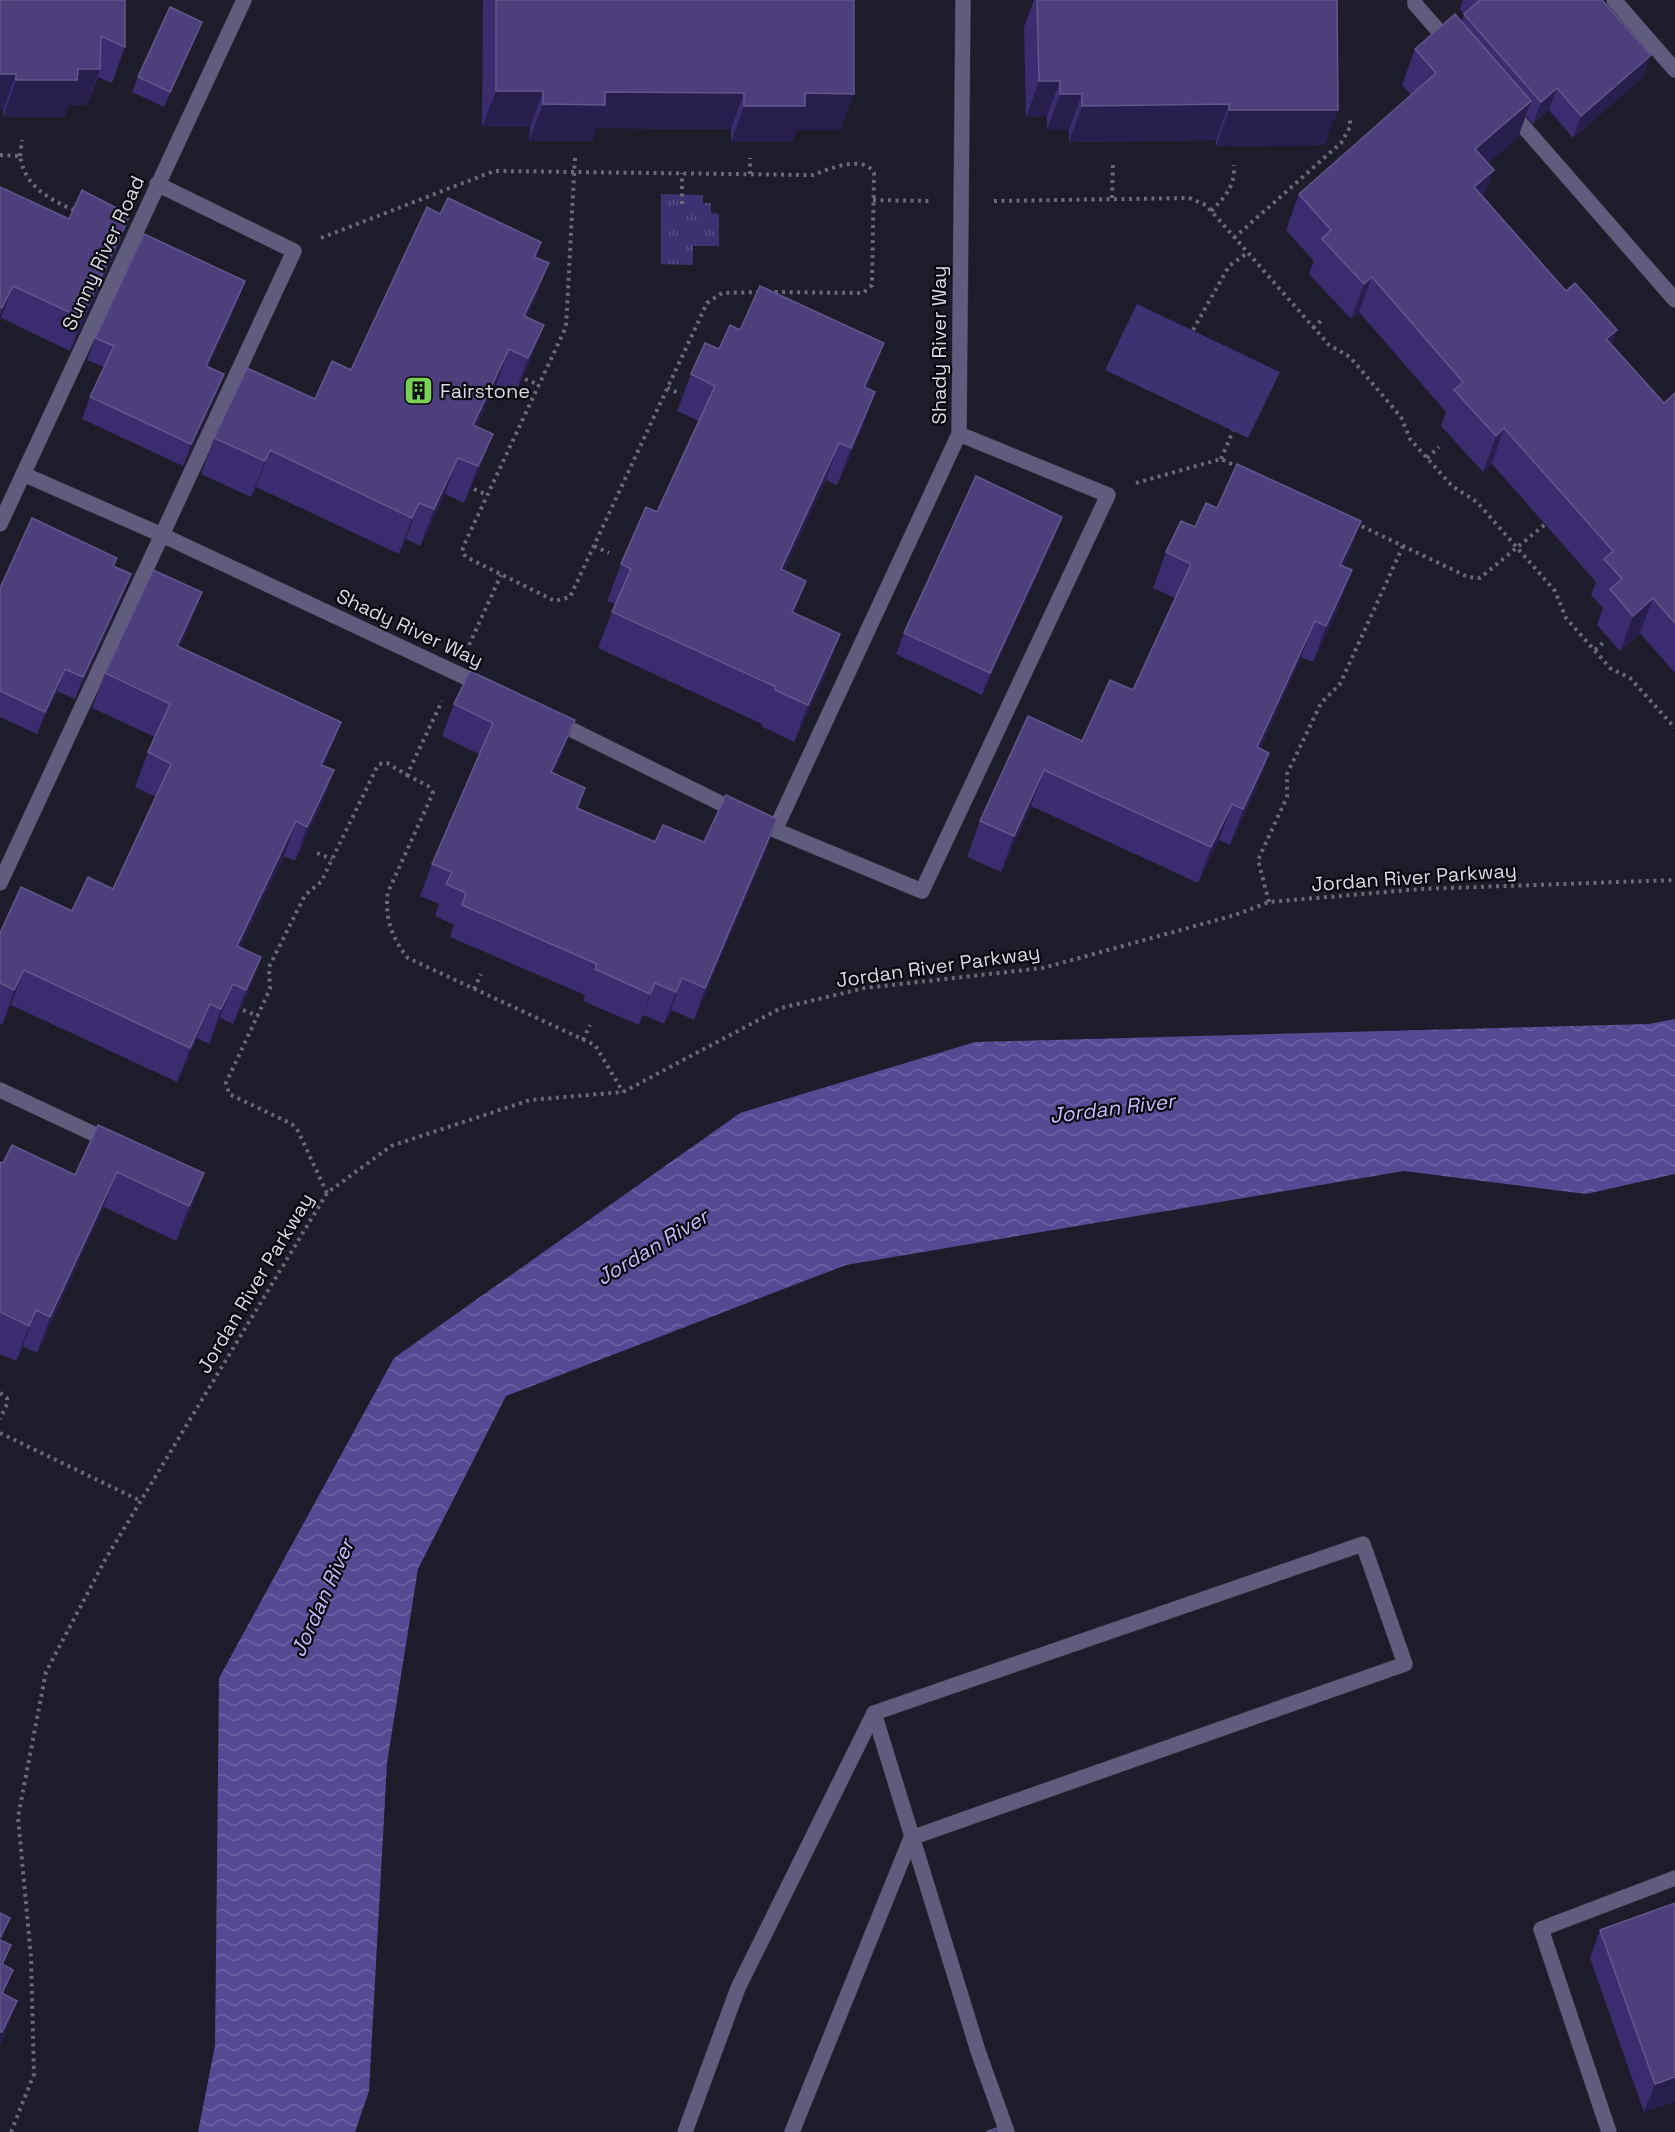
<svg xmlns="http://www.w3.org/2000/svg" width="1675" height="2132" font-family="'Space Grotesk',sans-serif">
	<defs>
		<pattern id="grass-tufts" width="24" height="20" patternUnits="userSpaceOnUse" patternTransform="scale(1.5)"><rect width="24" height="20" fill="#3c3171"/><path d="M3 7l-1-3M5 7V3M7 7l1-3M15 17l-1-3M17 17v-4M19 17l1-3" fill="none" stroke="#584e85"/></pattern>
		<pattern id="water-waves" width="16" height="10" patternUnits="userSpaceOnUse" patternTransform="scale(1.5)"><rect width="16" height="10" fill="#544993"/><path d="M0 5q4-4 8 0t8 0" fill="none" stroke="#6c63a2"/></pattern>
	</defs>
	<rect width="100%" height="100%" fill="#1d1c2b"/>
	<path fill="url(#grass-tufts)" d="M661,194L703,195V203H711V213L719,214V246H693V265L661,264Z"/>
	<path fill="#3c3171" d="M1137,304L1280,372L1248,438L1105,370Z"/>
	<path fill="url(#water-waves)" d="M1675,1019V1174L1586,1194L1404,1171L846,1265L506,1396L418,1569L387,1763L369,2091L355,2132H198L215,2046L219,1678L394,1358L740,1113L975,1042L1649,1024Z"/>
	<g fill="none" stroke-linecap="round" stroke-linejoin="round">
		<defs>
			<g id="service">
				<path d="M1415,0V4L1450,44"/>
				<path d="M1510,111L1675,300"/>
				<path d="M0,883L294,251L157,184"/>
				<path d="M922,891L1108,495L959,434"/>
				<path d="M0,1090L111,1142"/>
				<path d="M874,1713L978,2051L1007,2132"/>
				<path d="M685,2132L738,1988L874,1713L1363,1544L1405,1664L911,1838L792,2132"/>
				<path d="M1609,2132L1541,1929L1675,1878"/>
			</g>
			<g id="minor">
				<path d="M1614,0L1675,70"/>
				<path d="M23,474L162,535L484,686"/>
				<path d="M0,524L244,0"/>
				<path d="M554,721L775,830L922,891"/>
				<path d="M775,830L959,434L963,0"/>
			</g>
		</defs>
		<use href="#service" stroke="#373745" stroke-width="16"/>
		<use href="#minor" stroke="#373745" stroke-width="16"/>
		<g stroke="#6a6976" stroke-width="4" stroke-dasharray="3 4.5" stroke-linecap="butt">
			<path d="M0,155L20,156C25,188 51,200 78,212"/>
			<path d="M20,156L22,140"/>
			<path d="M575,158L566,327L464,545L462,551L466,557L555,601L570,597L707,303L722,293L760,292"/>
			<path d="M750,174V158"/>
			<path d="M1112,198L1113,163"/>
			<path d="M873,200L930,201"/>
			<path d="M994,201L1189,198L1206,205L1329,345L1350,357L1401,417L1410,439L1452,486L1477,502L1555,591L1566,618L1610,668L1630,678L1675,728"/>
			<path d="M682,204V173"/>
			<path d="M1211,211C1226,196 1235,186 1234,165"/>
			<path d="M321,238L494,171L813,175C828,169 864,154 874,173L872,285L863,293L771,292"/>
			<path d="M1234,238L1341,143L1350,127V120"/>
			<path d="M1313,328L1324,318"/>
			<path d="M1193,330L1229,266L1247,253"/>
			<path d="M525,379L539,385"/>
			<path d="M667,388L681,394"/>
			<path d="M1427,458L1439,447"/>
			<path d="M1221,459L1233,431"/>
			<path d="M1136,483L1221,459L1240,468"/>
			<path d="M474,489L487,495"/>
			<path d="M1355,523L1468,577L1480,578L1549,521"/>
			<path d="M594,546L609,553"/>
			<path d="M469,645L501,575"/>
			<path d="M1595,650L1606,640"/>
			<path d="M407,775L428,786L433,793L388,892C384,916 392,939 408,958L595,1045L623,1092"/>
			<path d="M317,853L332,859"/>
			<path d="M1269,902L1258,860L1287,797V774L1321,703L1340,684L1403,546"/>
			<path d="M474,989L481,974"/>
			<path d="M243,1010L258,1016"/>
			<path d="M583,1040L590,1025"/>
			<path d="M327,1193L298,1131L292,1124L229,1094L226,1083L270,989L269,967L305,895L321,882L376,769L379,764L387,763L407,775L442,701"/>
			<path d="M0,1393L7,1398V1404L0,1419"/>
			<path d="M0,1433L141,1501"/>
			<path d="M11,2132L34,2074L31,1957L18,1817L46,1672L105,1560L327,1193L391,1146L530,1100L623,1092L781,1008L865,988L1043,968L1235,915L1269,902L1421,889L1675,880"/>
		</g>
		<use href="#service" stroke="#5f5c7d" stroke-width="15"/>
		<use href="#minor" stroke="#5f5c7d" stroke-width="15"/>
	</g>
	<g fill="#3b2c6f">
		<path d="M0,0H125V47L112,83L98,77L87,105H68L64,117H3V110H0Z"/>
		<path d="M483,0H854L840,130H796L792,142H731V129L596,128L592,141H529L530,127H482Z"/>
		<path d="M1034,0H1337L1325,145L1216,146V140L1069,142V130H1047V116L1026,117L1024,27Z"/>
		<path d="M1463,0H1602L1643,77L1573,138L1549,110L1533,124L1526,116L1518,137L1488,163L1484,197L1664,403L1675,393V673L1640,633L1620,651L1597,625L1603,608L1591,595L1596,582L1492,464L1483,472L1441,426L1446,412L1359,312L1351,319L1309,274L1314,261L1286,230L1299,194L1411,95L1402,85L1415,49L1462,22L1464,15L1460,9Z"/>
		<path d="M202,22L196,37L164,107L132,92L138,77Z"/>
		<path d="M0,187L69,219L130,215L118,247L70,351L1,318L0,321Z"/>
		<path d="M440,214L541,242L536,258L535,300L527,317L530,361L515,394L496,385L476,427L493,434L479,470L464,503L445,494L420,546L406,539L399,554L256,487L251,497L201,474L214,438L315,399L351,370Z"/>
		<path d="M245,281L237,303L208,367L216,396L183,466L82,419L90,397L104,367L87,360L95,338Z"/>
		<path d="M740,330L884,343L867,388L875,392L862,429L837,485L826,480L784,571L806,581L794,613L827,671L794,742L761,726L762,724L598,648L615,604L607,601L621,564L657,512L699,421L677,411L691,374Z"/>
		<path d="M1217,508L1348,557L1343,566L1339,606L1313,662L1301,657L1260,749L1269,753L1256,789L1230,845L1219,840L1198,883L1031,806L1001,872L967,857L980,821L1082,741L1133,690L1175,598L1153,588L1166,552Z"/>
		<path d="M1062,517L1054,539L982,695L896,654L904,633Z"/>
		<path d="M117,558L113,566L123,596L75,699L57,691L37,734L0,717V588Z"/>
		<path d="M202,592L189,627L180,647L341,722L324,766L334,770L321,805L295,861L284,856L240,947L249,991L233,1024L220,1018L209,1044L197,1038L177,1082L11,1005L2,1025L0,1024V933L72,911L113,889L156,797L135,787L148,752L155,737L92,708L105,673Z"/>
		<path d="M454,704L575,720L563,752L553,773L585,788L578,808L655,842H704L766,851L694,1020L671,1010L664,1024L643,1015L639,1025L583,1001L585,995L450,937L454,925L435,916L439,904L420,896L432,864L479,754L442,736Z"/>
		<path d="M98,1125L204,1173L191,1209L176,1241L104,1207L37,1353L23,1346L16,1361L0,1354V1162L3,1163L75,1175Z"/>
		<path d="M1675,1903V2101L1644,2112L1590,1958L1600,1930Z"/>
	</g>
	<g fill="#281e4e">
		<path d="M202,22L196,37L164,107L170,92Z"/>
		<path d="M1651,55L1643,77L1573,138L1581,116Z"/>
		<path d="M78,69H100L87,105H68L64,117H3L16,80Z"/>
		<path d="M0,74H16L3,110H0Z"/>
		<path d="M1039,81H1060L1047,116L1026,117Z"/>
		<path d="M1557,88L1549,110L1533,124L1541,102Z"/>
		<path d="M496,91H543L530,127H482Z"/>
		<path d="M605,92L744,93L731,129L596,128L592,141H529L543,104Z"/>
		<path d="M805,93L854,94L840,130H796L792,142H731L744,106Z"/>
		<path d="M1060,94H1082L1069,130H1047Z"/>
		<path d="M1531,101L1518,137L1463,185L1475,149Z"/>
		<path d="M1229,104L1216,140L1069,142L1082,106Z"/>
		<path d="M1229,110H1338L1325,145L1216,146Z"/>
		<path d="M1494,170L1481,205L1474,187Z"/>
		<path d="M130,215L118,247L70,351L82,318Z"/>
		<path d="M549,263L535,300L511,352L524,316Z"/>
		<path d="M1372,277L1359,312L1351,319L1364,284Z"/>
		<path d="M245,281L237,303L198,388L206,366Z"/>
		<path d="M13,286L0,321V315L2,308Z"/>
		<path d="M544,325L530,361L515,394L528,358Z"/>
		<path d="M1617,330L1604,366L1606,339Z"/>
		<path d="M884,343L871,380L851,424L864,387Z"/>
		<path d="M509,349L496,385L460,462L473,425Z"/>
		<path d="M224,374L216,396L183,466L191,444Z"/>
		<path d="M875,392L862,429L837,485L851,448Z"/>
		<path d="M1504,428L1492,464L1483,472L1496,436Z"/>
		<path d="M493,434L479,470L464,503L478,466Z"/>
		<path d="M839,443L826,480L768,606L781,569Z"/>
		<path d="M270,450L256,487L251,497L265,461Z"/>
		<path d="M458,458L445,494L420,546L434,509Z"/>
		<path d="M419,503L406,539L399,554L412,518Z"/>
		<path d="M1062,517L1054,539L982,695L990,673Z"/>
		<path d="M1361,521L1348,557L1327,601L1340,565Z"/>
		<path d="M1352,570L1339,606L1313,662L1326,626Z"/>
		<path d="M131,574L123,596L75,699L83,677Z"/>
		<path d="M806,581L792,618V612Z"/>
		<path d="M202,592L189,627L165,680L177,646Z"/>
		<path d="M1653,598L1640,633L1620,651L1633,616Z"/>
		<path d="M1315,621L1301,657L1244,784L1257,747Z"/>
		<path d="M840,634L827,671L794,742L808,705Z"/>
		<path d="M65,669L57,691L37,734L45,712Z"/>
		<path d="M575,720L563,752L539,804L551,772Z"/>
		<path d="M341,722L328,756L309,799L321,765Z"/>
		<path d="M1269,753L1256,789L1230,845L1243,809Z"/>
		<path d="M334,770L321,805L295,861L307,827Z"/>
		<path d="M1044,770L1031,806L1001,872L1014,836Z"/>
		<path d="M1232,804L1219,840L1198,883L1211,847Z"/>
		<path d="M777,819L766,851L694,1020L705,988Z"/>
		<path d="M296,821L284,856L224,980L237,946Z"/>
		<path d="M261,957L249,991L233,1024L246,990Z"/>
		<path d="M24,970L11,1005L2,1025L14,990Z"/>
		<path d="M682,978L671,1010L664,1024L676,992Z"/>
		<path d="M655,983L643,1015L639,1025L650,994Z"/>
		<path d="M233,984L220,1018L209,1044L221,1009Z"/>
		<path d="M210,1004L197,1038L177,1082L190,1048Z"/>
		<path d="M117,1172L104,1207L37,1353L50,1317Z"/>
		<path d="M204,1173L191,1209L176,1241L189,1206Z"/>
		<path d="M36,1310L23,1346L16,1361L29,1326Z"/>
		<path d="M10,1918L0,1944V1938Z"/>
		<path d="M11,1945L0,1975L2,1964Z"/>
		<path d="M13,1970L0,2006L2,1993Z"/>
		<path d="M17,2001L3,2039L0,2046V2038L2,2032Z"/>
		<path d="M1675,2077V2101L1644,2112L1655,2084Z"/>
	</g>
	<g fill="#4c3f7b" stroke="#62578c" stroke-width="1.5">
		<path d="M0,0H125V47L101,36L100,69H78L77,80H16V74H0Z"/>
		<path d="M496,0H854V94L805,93V106H744V93L605,92V105L543,104V91H496Z"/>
		<path d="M1037,0H1337L1338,110H1229V104L1082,106V94H1060V81H1039Z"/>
		<path d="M1479,0H1602L1651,55L1581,116L1557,88L1541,102L1464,14L1479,1Z"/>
		<path d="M170,7L202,22L170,92L138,77Z"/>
		<path d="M1455,14L1531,101L1475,149L1494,170L1474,187L1566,291L1575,283L1617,330L1606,339L1664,403L1675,393V623L1653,598L1633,616L1610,589L1622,579L1604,559L1613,551L1504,428L1496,436L1454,390L1463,382L1372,277L1364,284L1322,239L1331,230L1299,194L1436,73L1415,49Z"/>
		<path d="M0,187L69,219L82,190L130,215L82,318L13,286L2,308L0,307Z"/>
		<path d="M448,198L541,242L534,257L549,263L524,316L544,325L528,358L509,349L473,425L493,434L478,466L458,458L434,509L419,503L412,518L270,450L265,461L214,438L247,368L315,399L332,361L351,370L427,207L440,214Z"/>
		<path d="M144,234L245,281L206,366L224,374L191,444L90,397L114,346L95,338Z"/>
		<path d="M760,286L884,343L864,387L875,392L851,448L839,443L781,569L806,581L792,612L840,634L808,705L775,690L776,687L612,612L631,569L621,564L646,507L657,512L715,386L691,374L705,343L719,349L730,325L740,330Z"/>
		<path d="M1237,464L1361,521L1340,565L1352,570L1326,626L1315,621L1257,747L1269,753L1243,809L1232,804L1211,847L1044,770L1014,836L980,821L1028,716L1082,741L1110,680L1133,690L1191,564L1166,552L1181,521L1195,527L1206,503L1217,508Z"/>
		<path d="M976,476L1062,517L990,673L904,633Z"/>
		<path d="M32,518L117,558L113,566L131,574L83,677L65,669L45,712L0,691V588Z"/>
		<path d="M153,570L202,592L177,646L341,722L321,765L334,770L307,827L296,821L237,946L261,957L246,990L233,984L221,1009L210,1004L190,1048L24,970L14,990L0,983V933L21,887L72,911L88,877L113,889L171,764L148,752L170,704L105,673Z"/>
		<path d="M470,671L575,720L551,772L585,788L577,808L655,842L663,825L704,842L726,795L777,819L705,988L682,978L676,992L655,983L650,994L595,969L597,964L462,905L466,893L446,884L452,872L432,864L493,723L454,704Z"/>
		<path d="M98,1125L204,1173L189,1206L117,1172L50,1317L36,1310L29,1326L0,1312V1162L3,1163L12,1145L75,1175Z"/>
		<path d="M1675,1903V2077L1655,2084L1600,1930Z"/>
		<path d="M0,1913L10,1918L0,1938Z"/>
		<path d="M0,1940L11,1945L2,1964L13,1970L2,1993L17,2001L2,2032H0Z"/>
		<path d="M997,2128L999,2132H986Z"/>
	</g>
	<defs>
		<symbol id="building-square" viewBox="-11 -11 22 22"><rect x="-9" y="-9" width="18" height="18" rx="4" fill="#7ad157" stroke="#08070e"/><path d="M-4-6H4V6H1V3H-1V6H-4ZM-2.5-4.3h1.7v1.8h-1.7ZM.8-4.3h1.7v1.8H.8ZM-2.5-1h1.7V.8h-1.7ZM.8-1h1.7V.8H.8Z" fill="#111"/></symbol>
	</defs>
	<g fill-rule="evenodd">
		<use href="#building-square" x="402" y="374" width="33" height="33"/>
	</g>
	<g text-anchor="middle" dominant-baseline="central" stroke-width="4.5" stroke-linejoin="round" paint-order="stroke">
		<g font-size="20" fill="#dadae4" stroke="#08070e">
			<text transform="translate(103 253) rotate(-65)">Sunny River Road</text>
			<text transform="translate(939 345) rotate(-90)">Shady River Way</text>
			<text transform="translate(410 628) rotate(25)">Shady River Way</text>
			<text transform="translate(1414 877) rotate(-4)">Jordan River Parkway</text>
			<text transform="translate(938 966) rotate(-8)">Jordan River Parkway</text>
			<text transform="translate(255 1283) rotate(-59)">Jordan River Parkway</text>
		</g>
		<g font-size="20" fill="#dadae4" stroke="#08070e" text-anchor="start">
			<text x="440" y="391">Fairstone</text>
		</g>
		<g font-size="21" font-style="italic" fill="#c4bfff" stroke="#08070e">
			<text transform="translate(1112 1108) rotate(-7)">Jordan River</text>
			<text transform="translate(652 1247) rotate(-31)">Jordan River</text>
			<text transform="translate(322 1598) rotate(-66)">Jordan River</text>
		</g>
	</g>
</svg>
